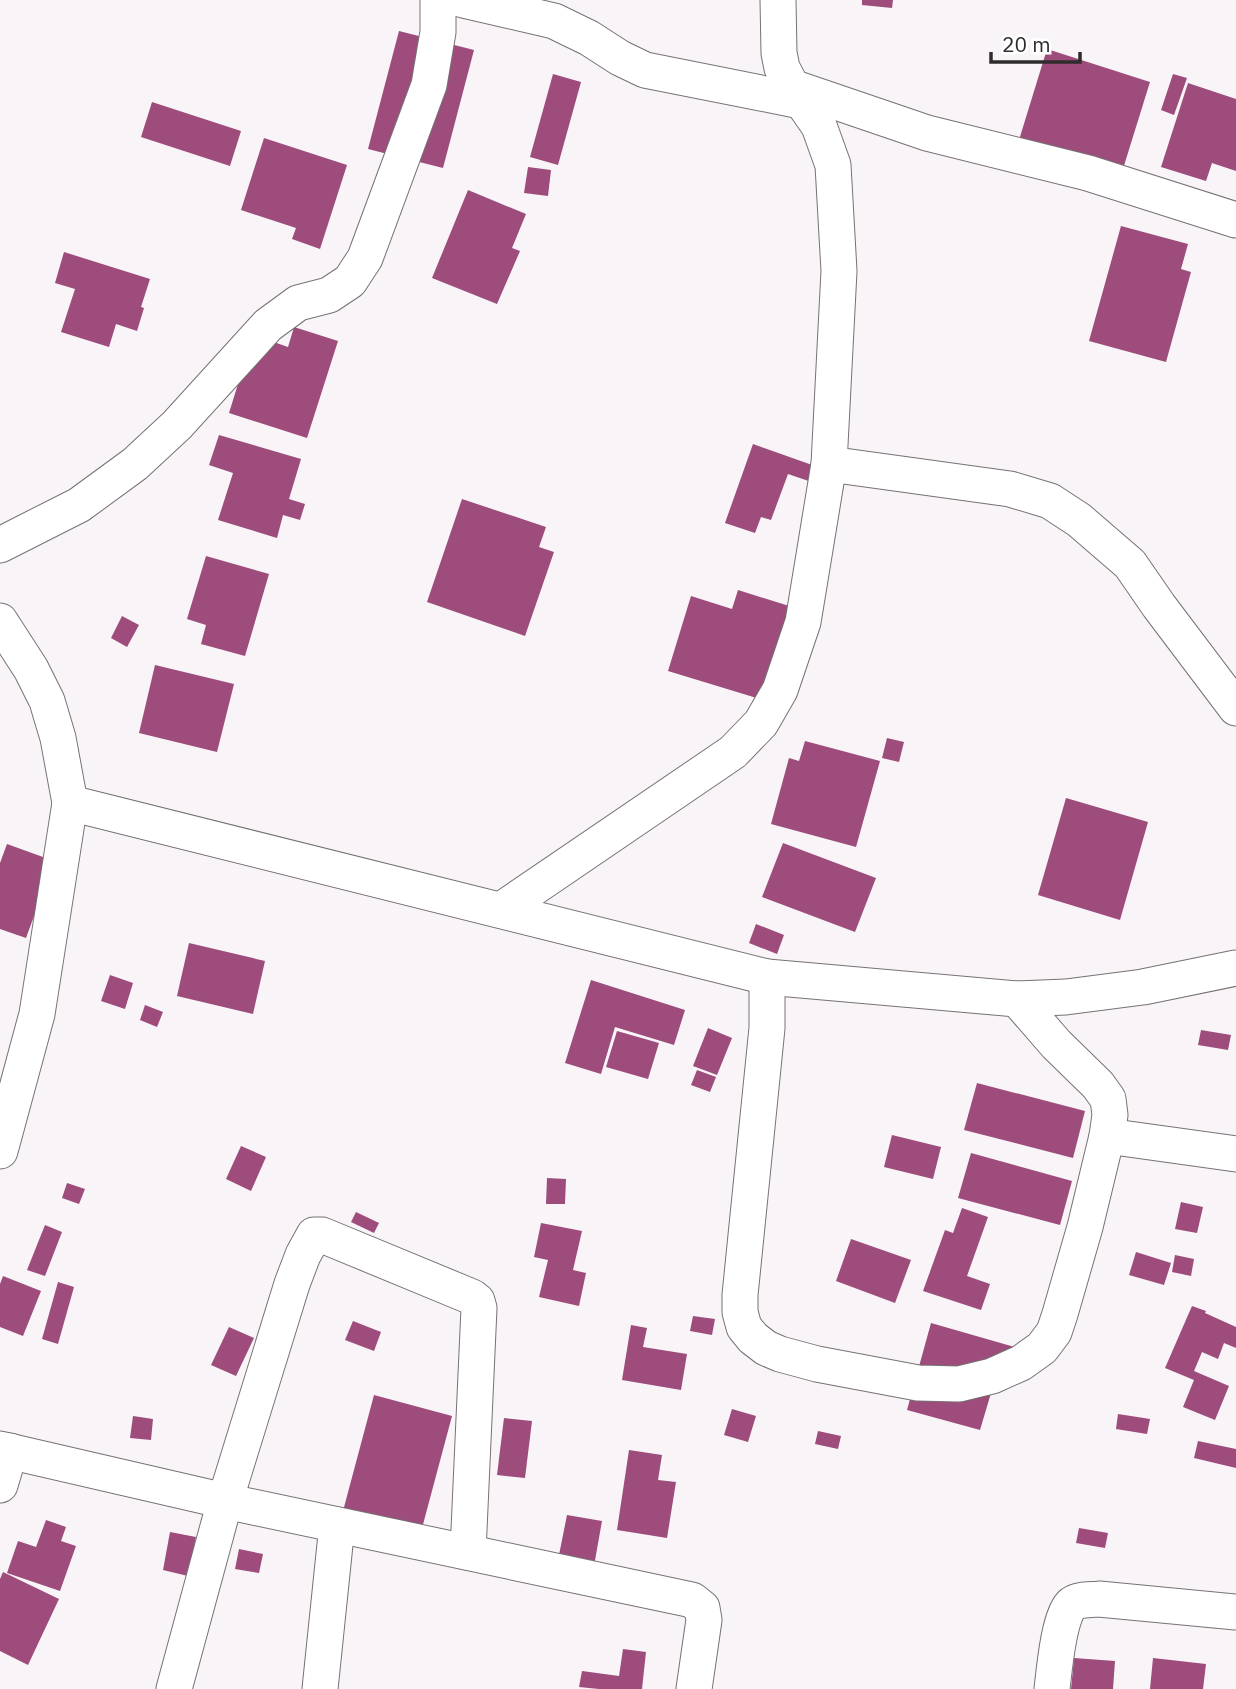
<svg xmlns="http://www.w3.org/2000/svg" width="1236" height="1689" font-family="'IBM Plex Sans',sans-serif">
	<rect width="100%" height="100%" fill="#f9f4f7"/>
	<g fill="#9d4c7c">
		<path d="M862,0H893L892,8L862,5Z"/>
		<path d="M399,31L474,50L443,168L368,149Z"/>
		<path d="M1047,49L1150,82L1122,172L1019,140Z"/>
		<path d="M553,74L581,82L558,165L530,157Z"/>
		<path d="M1173,74L1187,78L1174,115L1161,110Z"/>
		<path d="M1188,83L1236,99V171L1212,163L1206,181L1161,167Z"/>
		<path d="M152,102L241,131L230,166L141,137Z"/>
		<path d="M264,138L347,165L320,249L292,239L296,228L241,210Z"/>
		<path d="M528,167L551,170L548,196L524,193Z"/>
		<path d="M468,190L526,214L512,248L520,251L497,304L432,278Z"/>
		<path d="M1121,226L1188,244L1181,269L1191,272L1166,362L1089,341Z"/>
		<path d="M64,252L150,279L141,307L144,308L137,331L116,324L109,347L61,332L75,289L55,283Z"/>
		<path d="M294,327L338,341L307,438L229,413L247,355L265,339L288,347Z"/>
		<path d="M219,435L301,459L289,499L305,504L300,520L283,515L277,538L218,520L233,473L209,465Z"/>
		<path d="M753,444L846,477L841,492L788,474L771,520L761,517L755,533L725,523Z"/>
		<path d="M462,499L546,527L539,547L554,552L525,636L427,602Z"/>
		<path d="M206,556L269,574L245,656L201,644L206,625L187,619Z"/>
		<path d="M738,590L802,610L773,703L668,671L691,596L732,609Z"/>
		<path d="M122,616L139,625L127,647L111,638Z"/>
		<path d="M155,665L234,684L217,752L139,733Z"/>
		<path d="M887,738L904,742L899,762L882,758Z"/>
		<path d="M805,741L880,761L856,847L771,824L789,758L799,761Z"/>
		<path d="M1066,798L1148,822L1120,920L1038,895Z"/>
		<path d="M783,843L876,878L855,932L762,897Z"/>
		<path d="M7,844L54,861L26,938L0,929V863Z"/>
		<path d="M756,924L784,935L777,954L749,943Z"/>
		<path d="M189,943L265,961L253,1014L177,996Z"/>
		<path d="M110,975L133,983L125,1009L101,1001Z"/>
		<path d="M591,980L685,1010L674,1045L615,1027L601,1074L565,1063Z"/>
		<path d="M145,1005L163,1012L157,1027L140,1020Z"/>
		<path d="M708,1028L732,1038L717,1075L693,1066Z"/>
		<path d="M1201,1030L1231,1035L1228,1050L1198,1045Z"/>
		<path d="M617,1031L659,1043L648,1079L606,1067Z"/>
		<path d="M697,1070L716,1077L710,1092L691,1085Z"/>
		<path d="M977,1083L1085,1111L1073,1158L964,1130Z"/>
		<path d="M892,1135L941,1147L933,1179L884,1167Z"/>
		<path d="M241,1146L266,1157L251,1191L226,1179Z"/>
		<path d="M971,1153L1072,1181L1060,1225L958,1198Z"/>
		<path d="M547,1178L566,1179L565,1204H546Z"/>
		<path d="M67,1183L85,1189L79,1204L62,1198Z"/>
		<path d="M1181,1202L1203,1207L1197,1233L1175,1229Z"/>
		<path d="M962,1208L988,1217L967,1276L990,1284L981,1310L923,1291L945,1230L953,1233Z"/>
		<path d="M356,1212L379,1223L374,1233L351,1222Z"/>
		<path d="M541,1223L582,1231L573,1270L586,1273L579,1306L539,1297L548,1260L534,1257Z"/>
		<path d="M45,1225L62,1232L45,1276L27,1270Z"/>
		<path d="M851,1239L911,1260L895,1303L836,1281Z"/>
		<path d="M1136,1252L1171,1263L1164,1285L1129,1275Z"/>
		<path d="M1175,1255L1194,1259L1191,1276L1172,1272Z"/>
		<path d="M3,1276L41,1291L23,1336L0,1327V1284Z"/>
		<path d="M58,1282L74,1287L58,1344L42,1339Z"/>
		<path d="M1192,1306L1206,1311L1205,1313L1236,1327V1348L1224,1343L1218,1359L1202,1352L1194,1371L1229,1386L1215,1420L1183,1407L1194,1380L1165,1368Z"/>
		<path d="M693,1316L715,1319L712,1335L690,1331Z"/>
		<path d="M353,1321L381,1332L374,1351L345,1340Z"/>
		<path d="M931,1323L1018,1348L994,1383L980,1430L907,1410Z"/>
		<path d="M631,1325L647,1328L643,1347L687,1354L681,1390L622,1380Z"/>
		<path d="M229,1327L254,1338L236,1376L211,1365Z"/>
		<path d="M374,1395L452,1416L421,1532L343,1511Z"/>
		<path d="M732,1409L756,1416L748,1442L724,1435Z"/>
		<path d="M1118,1414L1150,1419L1147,1434L1116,1429Z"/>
		<path d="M133,1416L153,1419L151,1440L130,1438Z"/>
		<path d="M504,1418L532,1421L525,1478L497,1475Z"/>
		<path d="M818,1431L841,1436L838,1449L815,1444Z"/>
		<path d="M1198,1441L1236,1449V1468L1194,1458Z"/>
		<path d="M629,1450L662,1455L658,1480L676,1482L667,1538L617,1530Z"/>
		<path d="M567,1515L602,1521L594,1566L558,1560Z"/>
		<path d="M46,1520L66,1527L61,1541L76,1546L60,1591L7,1573L18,1541L36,1547Z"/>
		<path d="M1079,1528L1108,1533L1105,1548L1076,1543Z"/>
		<path d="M170,1532L196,1537L188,1576L163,1570Z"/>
		<path d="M239,1549L263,1554L259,1573L235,1569Z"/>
		<path d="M3,1572L59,1599L28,1665L0,1651V1579Z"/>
		<path d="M623,1649L646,1652L642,1689H599L579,1687L582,1671L619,1676Z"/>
		<path d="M1074,1658L1115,1661L1113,1689H1071Z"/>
		<path d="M1153,1658L1206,1664L1203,1689H1150Z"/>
	</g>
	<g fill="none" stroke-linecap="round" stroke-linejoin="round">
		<defs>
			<g id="minor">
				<path d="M463,0L554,21L589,38L620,58L645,70L801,101"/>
				<path d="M792,87L927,133L1088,173L1236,220"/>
				<path d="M829,464L1010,489L1050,501L1079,520L1130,564L1159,606L1236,708"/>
				<path d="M0,545L79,505L135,464L177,425L268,325L298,303L329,295L350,281L365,258L429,85L438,32V0"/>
				<path d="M0,621L31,669L47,701L58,738L70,803L37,1014L0,1151"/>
				<path d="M70,803L767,977L1017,999L1066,997L1143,987L1236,968"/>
				<path d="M501,910L733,752L761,723L780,690L803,622L829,464L839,271L833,165L819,126L792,87L782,68L779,53L778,0"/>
				<path d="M767,977V1028L740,1295V1312L744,1327L753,1338L766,1348L780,1354L817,1364L918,1383L959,1384L992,1376L1021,1363L1042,1348L1054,1332L1060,1314L1085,1227L1107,1136L1110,1115L1108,1099L1098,1085L1056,1044L1017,999"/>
				<path d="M1107,1136L1236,1154"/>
				<path d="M0,1449L225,1501L692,1600L702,1608L704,1620L694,1689"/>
				<path d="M0,1485L10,1451"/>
				<path d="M174,1689L225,1501L292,1284L303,1255L314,1235H322L472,1297L477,1301L479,1308L468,1552"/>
				<path d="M320,1689L337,1525"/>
				<path d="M1052,1689C1054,1672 1059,1614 1072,1604C1079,1599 1091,1600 1099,1599L1236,1612"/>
			</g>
		</defs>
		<use href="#minor" stroke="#767274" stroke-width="37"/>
		<use href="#minor" stroke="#fff" stroke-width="35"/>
	</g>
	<path d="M991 52v10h89v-10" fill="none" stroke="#2e2c2d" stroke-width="3.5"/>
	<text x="1002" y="52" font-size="21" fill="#2e2c2d" stroke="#ffffff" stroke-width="5" paint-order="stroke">20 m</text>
</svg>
